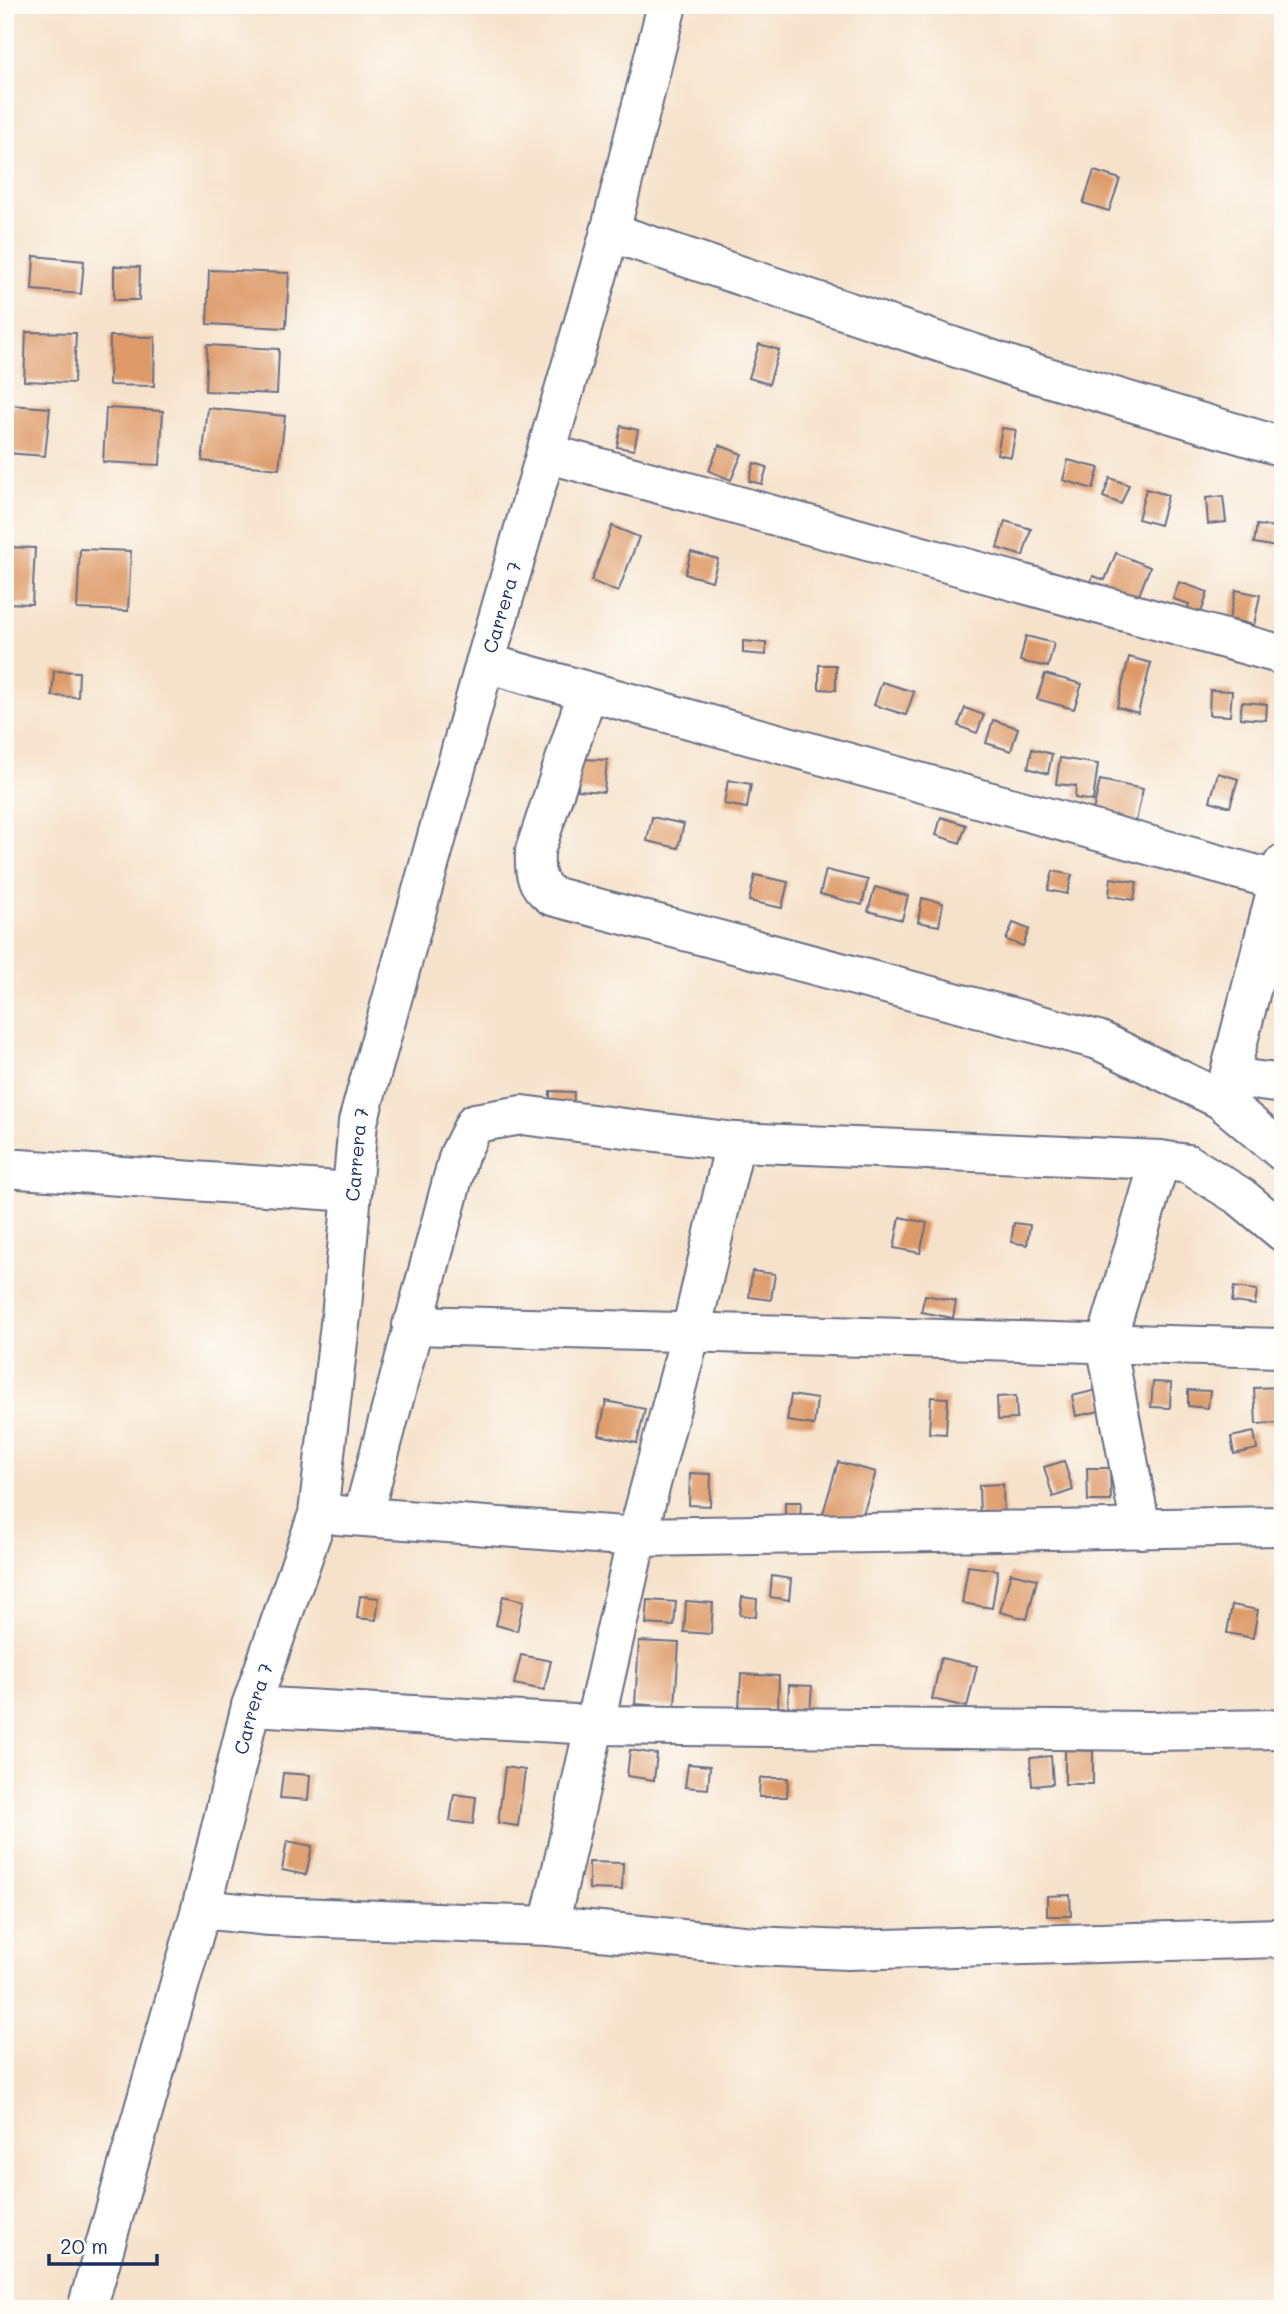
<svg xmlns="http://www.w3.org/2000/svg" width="1288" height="2314" font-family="Mali,sans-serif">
	<rect width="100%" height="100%" fill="#fdfcf7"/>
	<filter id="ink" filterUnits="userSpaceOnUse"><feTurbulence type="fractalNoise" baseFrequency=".0143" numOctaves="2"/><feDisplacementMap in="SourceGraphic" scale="14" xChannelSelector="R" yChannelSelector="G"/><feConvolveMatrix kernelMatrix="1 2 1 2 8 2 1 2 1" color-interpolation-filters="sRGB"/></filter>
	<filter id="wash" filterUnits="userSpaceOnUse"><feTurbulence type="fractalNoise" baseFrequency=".00686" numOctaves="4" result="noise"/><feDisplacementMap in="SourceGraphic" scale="28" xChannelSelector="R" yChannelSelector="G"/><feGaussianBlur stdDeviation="1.57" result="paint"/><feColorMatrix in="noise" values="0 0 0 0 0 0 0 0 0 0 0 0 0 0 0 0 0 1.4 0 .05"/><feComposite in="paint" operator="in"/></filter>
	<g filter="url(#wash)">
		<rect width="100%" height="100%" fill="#f6e2cb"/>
		<g id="blocks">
			<g fill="#de9a68">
				<path d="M1094,171L1120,179L1109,211L1083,203Z"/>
				<path d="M34,256L84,261L81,294L32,290Z"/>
				<path d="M114,266L140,267L139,300H114Z"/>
				<path d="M209,270L289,273L286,328L207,324Z"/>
				<path d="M26,332L76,333L74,383L24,381Z"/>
				<path d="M110,336L155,337L154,386L109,385Z"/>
				<path d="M759,344L779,350L769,384L749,378Z"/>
				<path d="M207,345L279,349L277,394L205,391Z"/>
				<path d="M11,405L50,408L45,456L6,453Z"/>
				<path d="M106,408L163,411L160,465L103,462Z"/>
				<path d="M208,408L285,416L279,469L202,461Z"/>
				<path d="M621,426L638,430L634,450L617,447Z"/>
				<path d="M1002,428L1016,430L1011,457L997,454Z"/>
				<path d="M719,445L742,454L731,480L709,471Z"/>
				<path d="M1068,460L1099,468L1093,489L1063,480Z"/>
				<path d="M754,463L767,467L762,484L749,481Z"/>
				<path d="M1110,478L1129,485L1121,504L1103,497Z"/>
				<path d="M1146,489L1168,495L1160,525L1138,519Z"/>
				<path d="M1223,496L1226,522L1208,524L1206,498Z"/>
				<path d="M1005,521L1031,529L1023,556L997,548Z"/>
				<path d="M1257,525L1279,528L1277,547L1254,543Z"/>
				<path d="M612,526L639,537L618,592L591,581Z"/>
				<path d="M5,547L35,548L32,604L5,603Z"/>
				<path d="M80,549L131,551L128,611L77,609Z"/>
				<path d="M691,552L718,559L712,581L685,574Z"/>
				<path d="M1116,553L1150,567L1133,610L1086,593L1093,576L1105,580Z"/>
				<path d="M1179,582L1208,592L1199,619L1186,614L1189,604L1173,599Z"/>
				<path d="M1236,590L1260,595L1254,625L1229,619Z"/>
				<path d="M1026,636L1054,643L1048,667L1020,661Z"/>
				<path d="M743,641L766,643V655L743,653Z"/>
				<path d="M1129,657L1151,663L1138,713L1117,707Z"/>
				<path d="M819,665H836V690L819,689Z"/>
				<path d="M54,671L79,672L78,697L52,696Z"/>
				<path d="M1045,674L1082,684L1074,709L1037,699Z"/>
				<path d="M882,682L914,692L906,715L874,705Z"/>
				<path d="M1210,690L1232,691L1230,716L1209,715Z"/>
				<path d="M1242,702L1267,704L1266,720L1240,718Z"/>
				<path d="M965,708L984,715L977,733L958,726Z"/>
				<path d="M993,720L1018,728L1011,751L986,743Z"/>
				<path d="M1032,749L1052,754L1048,774L1028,768Z"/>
				<path d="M1060,758L1098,764L1093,801L1075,798L1076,786L1056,784Z"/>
				<path d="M580,759L607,760L604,792L578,790Z"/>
				<path d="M1218,773L1238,779L1230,807L1210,801Z"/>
				<path d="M728,780L751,784L747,808L724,804Z"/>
				<path d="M1100,780L1143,789L1136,821L1093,811Z"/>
				<path d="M652,817L684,824L678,848L647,841Z"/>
				<path d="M941,817L966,825L960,843L936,835Z"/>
				<path d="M826,870L868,880L862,905L820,894Z"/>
				<path d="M1053,871L1072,875L1067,894L1048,890Z"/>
				<path d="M755,875L788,882L782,908L749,901Z"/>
				<path d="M1111,878L1137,882L1134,900L1109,896Z"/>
				<path d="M875,887L908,896L902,920L868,911Z"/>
				<path d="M922,898L943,903L939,926L918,922Z"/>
				<path d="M1013,923L1029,929L1023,946L1006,940Z"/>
				<path d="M1281,989H1283V1020L1276,1019Z"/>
				<path d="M550,1091L574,1092L573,1115H550Z"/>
				<path d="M900,1217L927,1223L920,1253L894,1248Z"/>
				<path d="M1014,1223L1030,1225L1027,1245L1011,1242Z"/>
				<path d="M752,1271L775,1274L771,1300L749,1297Z"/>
				<path d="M1234,1287L1257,1290L1255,1305L1232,1302Z"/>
				<path d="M925,1295L956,1301L953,1318L921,1312Z"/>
				<path d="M1153,1382L1171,1383L1170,1408L1151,1407Z"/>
				<path d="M1282,1387L1283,1423L1256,1424L1254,1388Z"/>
				<path d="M1101,1389L1105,1410L1076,1416L1072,1396Z"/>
				<path d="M1188,1390L1210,1391L1208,1408L1188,1406Z"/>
				<path d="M791,1395L817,1399L814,1425L787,1421Z"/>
				<path d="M1016,1396L1017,1419L998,1420L997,1397Z"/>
				<path d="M931,1397L948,1398L946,1434L929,1433Z"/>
				<path d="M606,1401L645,1409L637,1443L599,1435Z"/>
				<path d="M1254,1432L1257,1449L1234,1454L1231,1437Z"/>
				<path d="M1064,1461L1073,1490L1053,1497L1044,1467Z"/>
				<path d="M838,1462L876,1472L860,1524L823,1513Z"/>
				<path d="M1087,1468H1110L1111,1501H1088Z"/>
				<path d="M690,1473L711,1474L710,1506L689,1505Z"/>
				<path d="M1003,1484L1004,1517L980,1519L979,1485Z"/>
				<path d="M785,1502H801L800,1520H785Z"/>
				<path d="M968,1566L998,1570L992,1608L962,1603Z"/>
				<path d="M1011,1573L1037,1579L1027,1619L1000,1612Z"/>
				<path d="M772,1576L791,1579L789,1600L770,1597Z"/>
				<path d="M360,1596L379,1598L376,1620L357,1618Z"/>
				<path d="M503,1596L524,1601L517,1631L496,1625Z"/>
				<path d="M742,1597L757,1599L756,1617L740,1615Z"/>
				<path d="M648,1600L676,1602L674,1626L646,1624Z"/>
				<path d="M686,1601L713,1603L711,1634L684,1632Z"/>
				<path d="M1232,1605L1258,1610L1253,1638L1227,1633Z"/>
				<path d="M639,1641L679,1643L675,1707L635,1704Z"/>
				<path d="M521,1655L551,1661L544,1690L514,1684Z"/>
				<path d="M941,1658L977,1666L967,1707L932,1699Z"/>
				<path d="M741,1674L779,1676L778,1709L739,1707Z"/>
				<path d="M789,1685L812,1686L810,1713L788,1712Z"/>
				<path d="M630,1750L657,1754L654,1780L627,1776Z"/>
				<path d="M1065,1750L1093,1751V1784H1065Z"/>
				<path d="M1051,1756L1053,1784L1032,1786L1030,1758Z"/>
				<path d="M688,1764L710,1766L708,1789L685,1787Z"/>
				<path d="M505,1767L525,1770L518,1826L498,1823Z"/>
				<path d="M283,1773L310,1775L308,1800L280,1798Z"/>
				<path d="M760,1778H788L787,1797H759Z"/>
				<path d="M454,1794L476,1797L473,1824L450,1821Z"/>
				<path d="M287,1841L312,1846L306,1875L282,1870Z"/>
				<path d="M589,1862L623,1863L622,1890L589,1889Z"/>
				<path d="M1070,1895L1071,1916H1047V1896Z"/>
			</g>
		</g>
	</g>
	<g filter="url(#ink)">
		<use href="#blocks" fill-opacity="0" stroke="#686e84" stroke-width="2"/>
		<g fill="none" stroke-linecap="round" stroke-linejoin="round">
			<defs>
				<g id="street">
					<path d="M610,232L1017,368L1283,447"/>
					<path d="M546,453L1283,655"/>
					<path d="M485,663L1283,882"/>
					<path d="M587,693L535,851C534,871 535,884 552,896L1098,1040L1220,1099L1283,1152"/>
					<path d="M1229,1077L1283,1084"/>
					<path d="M1220,1099L1229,1077L1283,864"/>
					<path d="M5,1168L352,1192"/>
					<path d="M412,1325L1283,1348"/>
					<path d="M337,1515L637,1537L1283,1526"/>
					<path d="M363,1515L459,1155L475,1123L522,1115L735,1142L1160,1160L1188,1164L1241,1197L1283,1232"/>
					<path d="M1141,1529L1106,1343L1160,1160"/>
					<path d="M251,1706L593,1725L1152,1731L1283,1729"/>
					<path d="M201,1909L270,1916L549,1926L753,1946L848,1950L1283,1938"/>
					<path d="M549,1926L637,1537L691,1332L735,1142"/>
					<path id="s1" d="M87,2309L201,1909L251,1706L318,1514L342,1307L358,1122L485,663L610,232L667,5"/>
				</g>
			</defs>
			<use href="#street" stroke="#686e84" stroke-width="42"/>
			<use href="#street" stroke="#fff" stroke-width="38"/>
		</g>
	</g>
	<g text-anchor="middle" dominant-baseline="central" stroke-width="5" stroke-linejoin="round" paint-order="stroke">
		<g font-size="19" fill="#1b2f5e" stroke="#fdfcf7">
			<text stroke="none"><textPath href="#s1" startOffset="1757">Carrera 7</textPath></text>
			<text stroke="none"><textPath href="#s1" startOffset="1190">Carrera 7</textPath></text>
			<text stroke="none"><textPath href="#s1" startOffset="623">Carrera 7</textPath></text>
		</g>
	</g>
	<rect width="1288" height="2314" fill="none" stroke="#fdfcf7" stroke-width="28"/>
	<path d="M49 2254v10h108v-10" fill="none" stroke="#1b2f5e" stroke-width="3.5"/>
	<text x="60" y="2254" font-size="21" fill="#1b2f5e" stroke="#fdfcf7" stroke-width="5" paint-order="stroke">20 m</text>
</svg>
